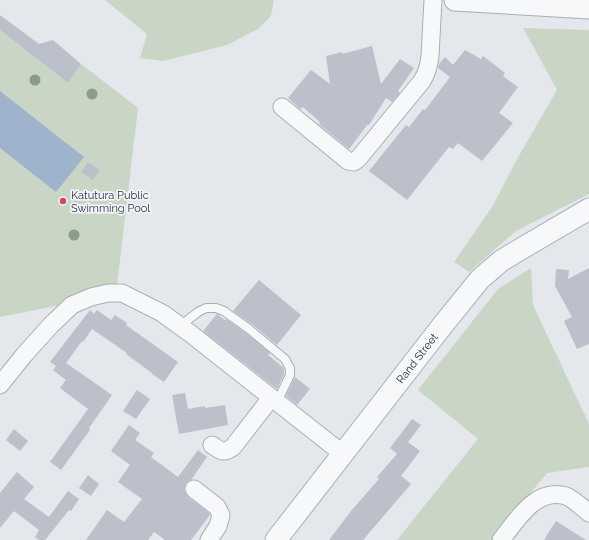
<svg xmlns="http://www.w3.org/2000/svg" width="589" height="540" font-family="Raleway,sans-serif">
	<rect width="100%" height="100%" fill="#e4e7ec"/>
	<g fill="#c9d6c5">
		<path d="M105,0H274L271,16L258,29L227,45L163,61L140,58L147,34Z"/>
		<path d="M523,28L589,30V194L516,231L469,272L454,262L492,207L517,159L557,90Z"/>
		<path d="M0,30L68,83L81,64L138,108L116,294L0,317Z"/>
		<path d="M531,268L533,305L589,424V467L547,473L492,540H397L478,439L418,390L498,289Z"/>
	</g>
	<path fill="#9fb4cc" d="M0,91L84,157L56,192L0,148Z"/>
	<g fill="#bbc0ca">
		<path d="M0,15L39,44L53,40L81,64L68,83L0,30Z"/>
		<path d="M372,46L381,84L400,59L414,68L398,91L400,93L392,102L386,98L369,125L368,124L349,149L319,124L320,122L303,107L300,109L288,98L311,70L330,84L326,56L342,52V54Z"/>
		<path d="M465,50L481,59L483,56L505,73L503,76L518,87L499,113L513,123L482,161L458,143L453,149L449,147L407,200L369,171L406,125L409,127L423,109L425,110L450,77L438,68L439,64L445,57L453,65Z"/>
		<path d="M88,162L100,170L93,180L81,172Z"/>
		<path d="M589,268V344L577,349L564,321L572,317L555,286L556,269L569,270L568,279Z"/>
		<path d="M259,280L301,315L277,345L253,325L233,311Z"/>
		<path d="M90,310L94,314L97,310L111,320L115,315L127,323L126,325L178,362L164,382L152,374V373L126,354L127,353L92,329L83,342L82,341L66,363L112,395L89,428L90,430L61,470L50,462L88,409L60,388L66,380L53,370L56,366L50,362Z"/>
		<path d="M217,314L225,320L226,319L246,333L270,353L268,355L284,368V374L277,389L203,331Z"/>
		<path d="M295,377L310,389L297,405L286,396Z"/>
		<path d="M137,390L150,399L136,419L123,411Z"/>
		<path d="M185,393L188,409L205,406V408L225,405L228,425L179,434L172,395Z"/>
		<path d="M412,419L421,425L408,442L420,451L401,476L411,484L363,540H329L351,511L379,479L377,477L397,454L390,448Z"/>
		<path d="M129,425L140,433L135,440L154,453L151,457L178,477L198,450L207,457L191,480L186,483L184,490L188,497L209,513L210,515L191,540H165L154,532L148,540H86L107,510L124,522L142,499L118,482L130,465L111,451Z"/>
		<path d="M14,429L28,441L20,451L6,440Z"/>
		<path d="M17,472L34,487L24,499L49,517L68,491L79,499L71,511L69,510L45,540H39L35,537L39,530L14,511L0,528V493Z"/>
		<path d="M88,475L99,484L91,496L79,488Z"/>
		<path d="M556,521L586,540H544Z"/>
	</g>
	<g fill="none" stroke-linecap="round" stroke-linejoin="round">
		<defs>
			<path id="service" d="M180,326L198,312L206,308H216L224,311L249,329L285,359L290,368V375L277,402"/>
			<g id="minor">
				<path d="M282,107L348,161L354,162L358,159L422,81C427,73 429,66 430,56L433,0"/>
				<path d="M0,385L24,355L51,325L72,305L91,297L108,293H122L162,313L191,334L343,454"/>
				<path d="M212,445C221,451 223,454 233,447L271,398"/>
				<path d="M194,489L217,507L221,515L218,526L209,540"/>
				<path d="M501,540C517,520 536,487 566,496C572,498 584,509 589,513"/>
			</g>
			<g id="tertiary">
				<path d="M455,0L589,8"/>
				<path id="s1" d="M276,540L442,326L480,279L501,261L514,253L589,209"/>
			</g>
		</defs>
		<use href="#service" stroke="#a9aeb7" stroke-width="10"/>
		<use href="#minor" stroke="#a9aeb7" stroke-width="19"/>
		<use href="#tertiary" stroke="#a9aeb7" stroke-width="23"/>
		<use href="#service" stroke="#f7f8fa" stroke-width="8"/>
		<use href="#minor" stroke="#f7f8fa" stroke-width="17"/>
		<use href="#tertiary" stroke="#f7f8fa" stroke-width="21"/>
	</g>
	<g fill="#899d89">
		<circle cx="35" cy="80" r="5.5"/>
		<circle cx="92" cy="94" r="5.5"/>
		<circle cx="74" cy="235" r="5.5"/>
	</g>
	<circle fill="#d1495b" stroke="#f4f6f9" stroke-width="1.5" cx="63" cy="201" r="4"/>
	<g text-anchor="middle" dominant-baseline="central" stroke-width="3.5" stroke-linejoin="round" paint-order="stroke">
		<g font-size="11" fill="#2b3445" stroke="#f4f6f9" text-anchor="start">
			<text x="71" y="195">Katutura Public<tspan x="71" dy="13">Swimming Pool</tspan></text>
		</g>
		<g font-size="11" fill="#2b3445" stroke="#f4f6f9">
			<text stroke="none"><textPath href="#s1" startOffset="230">Rand Street</textPath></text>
		</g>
	</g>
</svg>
